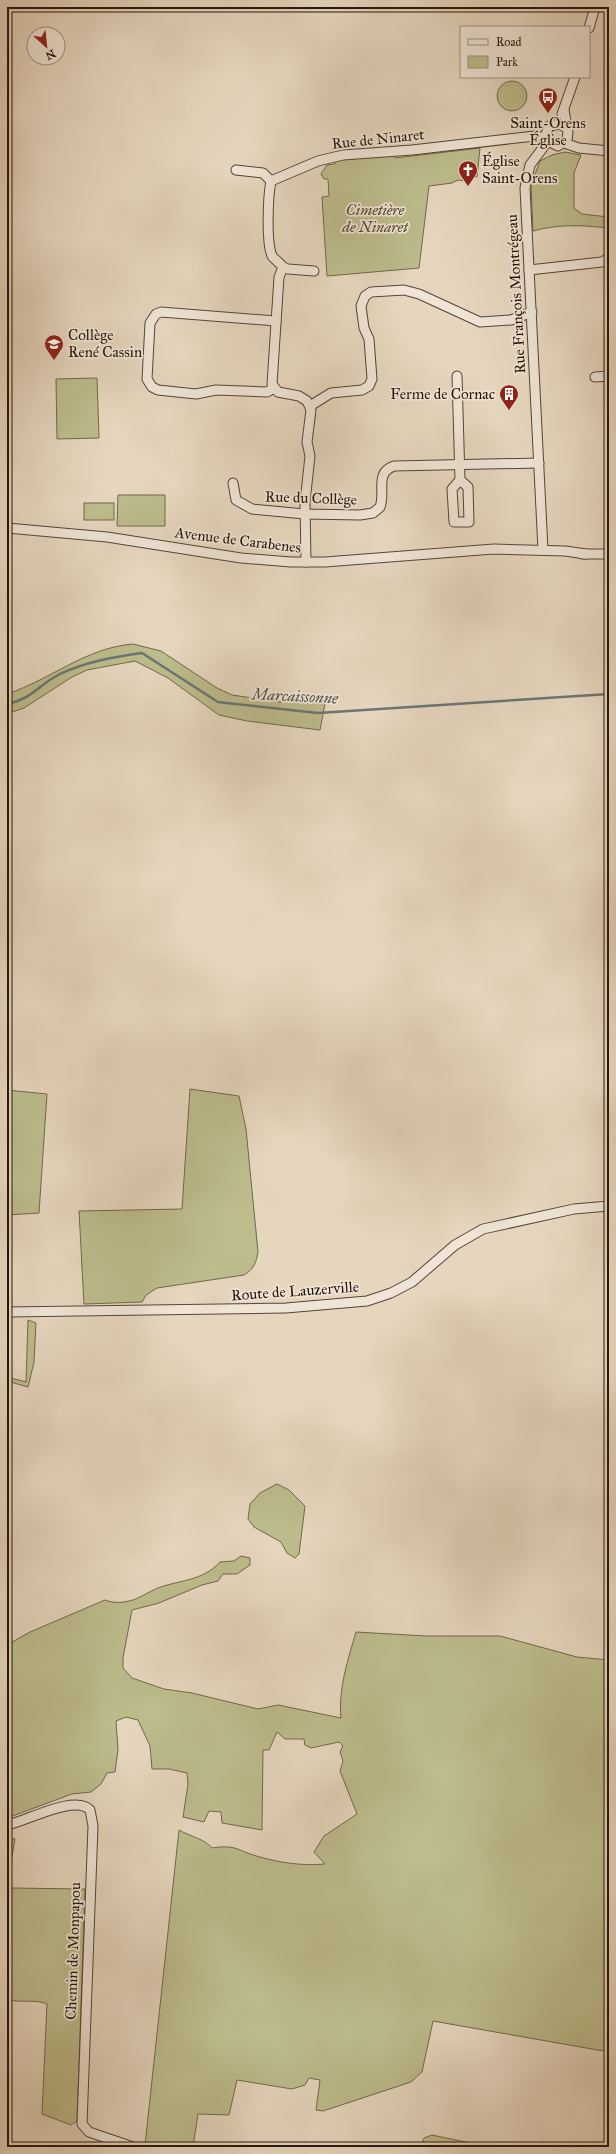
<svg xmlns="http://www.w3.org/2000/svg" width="616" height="2154" font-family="'IM FELL Great Primer',serif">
	<rect width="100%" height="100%" fill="#e6d6be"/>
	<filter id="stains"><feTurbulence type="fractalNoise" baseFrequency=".005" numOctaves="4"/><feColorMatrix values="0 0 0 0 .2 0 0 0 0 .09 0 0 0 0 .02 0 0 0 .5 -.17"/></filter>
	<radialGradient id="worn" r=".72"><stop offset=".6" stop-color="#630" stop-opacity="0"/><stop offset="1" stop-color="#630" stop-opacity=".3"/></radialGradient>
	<g fill="#bdbc8c" stroke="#70684b">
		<circle cx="512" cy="96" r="15"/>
		<path d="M480,148L477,177L466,175L465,181L458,180L452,183L429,186L419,268L327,276L322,197L329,196L328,179H324L321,174L327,165L335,164V160L394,156L395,158Z"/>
		<path d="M565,152L581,155L574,173V208L582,214L608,217V228C582,225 558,224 533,231L531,185L540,161L552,155Z"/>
		<path d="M97,378L99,438L57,439L56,379Z"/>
		<path d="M118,495H165V526H117Z"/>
		<rect x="84" y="503" width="30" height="17"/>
		<path d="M133,644L161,651L217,688L232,695L280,702L300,698L309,702L325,704L320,730L247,721L219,715L168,678L135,661L87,670L72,677L24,708L7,714V694C52,679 85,648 133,644Z"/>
		<path d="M190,1089L239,1096L246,1129L258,1252C256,1263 254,1269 244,1275L157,1288L146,1295L142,1302L84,1304L79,1211L182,1209Z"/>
		<path d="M7,1090L47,1094L39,1213L7,1215Z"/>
		<path d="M28,1320L36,1323L34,1362L28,1387L7,1381V1377L26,1382Z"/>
		<path d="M277,1484L289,1490L305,1506L299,1554L295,1558L287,1553L281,1542L254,1527L248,1519L250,1504L260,1493Z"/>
		<path d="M241,1556L250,1558V1565L237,1574H223L218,1581L202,1585L159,1603L132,1610L123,1658V1668L132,1678L164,1689L192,1693L258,1709L278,1705L341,1718C338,1690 348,1659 356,1632L426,1636H500L577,1657L609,1660V2052L433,2021L422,2072L411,2082L323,2111L316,2110L320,2080L309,2078L305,2085L292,2089L237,2080L229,2115L198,2114L193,2147H152L145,2145L179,1830C189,1836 205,1839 212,1848C237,1844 237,1851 260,1857C282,1863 302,1866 325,1864L314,1852L324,1836L357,1814L340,1771L343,1761L340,1752L343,1746L339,1742L311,1748L305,1745L304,1739H285L277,1732L269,1750H263L262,1830L222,1823L221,1812L209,1811L204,1822L183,1817L188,1784L187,1773L169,1769H152L150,1746L138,1720L126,1717L116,1721L118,1750L115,1772L107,1773L101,1784L91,1792L72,1794L7,1818V1645L30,1632L105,1600C113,1603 121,1603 129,1601C139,1599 148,1592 158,1588C179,1580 203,1581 220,1562L234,1561Z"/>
		<path d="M7,1838L15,1839L10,1868V1888L85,1889L77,2121L71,2125L42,2114L47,2004C37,1999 22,2003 10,2000L9,1971L7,1970Z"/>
		<path d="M432,2135L485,2146L487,2147H420L424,2138Z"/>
	</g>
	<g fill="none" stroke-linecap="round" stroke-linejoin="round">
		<path stroke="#6a7674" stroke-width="2.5" d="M7,704C34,698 38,685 60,674C85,662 114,657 142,653L218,702L318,713L609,694"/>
		<defs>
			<g id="minor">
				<path d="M589,28L595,7"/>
				<path d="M564,110L568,132L567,140L558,146L548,141L546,134L549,126L560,124L566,128"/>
				<path d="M562,114L575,77"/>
				<path d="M564,143L579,148L609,151"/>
				<path d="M236,170L263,173L271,181"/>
				<path d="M283,267L288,269L314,271"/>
				<path d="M529,270L602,262L609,258"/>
				<path d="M457,376L460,480L452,489L454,522H469L468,487L460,480"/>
				<path d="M595,377L609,376"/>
				<path d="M274,388L267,392L216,390L196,394L158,390L152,387L147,379L150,323L156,314L161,312L276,321"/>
				<path d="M310,406L331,393L362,390L369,386L372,379L369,339L364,328L361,306L365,296L371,292L404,290L419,294L480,322L511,320L532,312"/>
				<path d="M233,483L236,500L252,509L305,514L360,515L373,513L380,507C386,492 374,473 394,466L539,463"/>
				<path d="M7,528L107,537L241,558L291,562H325L494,549L565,551L586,554"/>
				<path d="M543,550L525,188L530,165L548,141"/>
				<path d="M582,554H609"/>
				<path d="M306,562L305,502L310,456L307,442L311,410L307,401L299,396L278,392L272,384L279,277L283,267C280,263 275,260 272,256C266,242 268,196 271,181L318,161L343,155L412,150L535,136L546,138"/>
				<path d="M7,1312L286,1308L367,1301L391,1293L412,1282L455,1245L483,1229L574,1209L609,1206"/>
				<path d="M7,1825C27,1821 75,1794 90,1810L93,1826L82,2124L89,2132L133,2147"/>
			</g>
		</defs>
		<use href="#minor" stroke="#544537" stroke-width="11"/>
		<use href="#minor" stroke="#efe4d5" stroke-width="9"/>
	</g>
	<defs>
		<symbol id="bus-pin" viewBox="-11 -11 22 30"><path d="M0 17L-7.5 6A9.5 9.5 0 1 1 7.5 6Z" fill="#8f2418" stroke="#efe4d5"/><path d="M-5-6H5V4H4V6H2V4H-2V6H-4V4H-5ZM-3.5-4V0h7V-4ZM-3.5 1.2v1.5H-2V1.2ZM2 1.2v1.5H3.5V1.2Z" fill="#fff"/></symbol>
		<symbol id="church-pin" viewBox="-11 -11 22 30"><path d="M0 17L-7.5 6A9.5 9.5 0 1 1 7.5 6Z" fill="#8f2418" stroke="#efe4d5"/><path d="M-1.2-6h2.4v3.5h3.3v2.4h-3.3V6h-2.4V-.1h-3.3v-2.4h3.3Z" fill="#fff"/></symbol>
		<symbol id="school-pin" viewBox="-11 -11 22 30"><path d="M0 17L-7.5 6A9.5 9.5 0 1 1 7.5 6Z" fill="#8f2418" stroke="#efe4d5"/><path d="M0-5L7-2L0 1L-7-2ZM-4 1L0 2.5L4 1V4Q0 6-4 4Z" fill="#fff"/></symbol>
		<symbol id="building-pin" viewBox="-11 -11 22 30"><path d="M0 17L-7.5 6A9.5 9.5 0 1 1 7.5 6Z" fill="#8f2418" stroke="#efe4d5"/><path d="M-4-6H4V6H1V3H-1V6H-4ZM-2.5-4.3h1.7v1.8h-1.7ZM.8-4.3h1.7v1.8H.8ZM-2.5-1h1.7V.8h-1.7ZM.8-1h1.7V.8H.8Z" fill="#fff"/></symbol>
	</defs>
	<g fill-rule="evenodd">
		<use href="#bus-pin" x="537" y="86" width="22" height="30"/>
		<use href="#church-pin" x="457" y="159" width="22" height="30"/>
		<use href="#school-pin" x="43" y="333" width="22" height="30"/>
		<use href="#building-pin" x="498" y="383" width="22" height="30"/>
	</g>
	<g text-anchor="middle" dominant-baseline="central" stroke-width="3.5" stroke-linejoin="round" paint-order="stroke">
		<g font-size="15" fill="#24150a" stroke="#efe4d5" text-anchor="start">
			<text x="548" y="123" text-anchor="middle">Saint-Orens<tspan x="548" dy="17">Église</tspan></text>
			<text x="482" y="161">Église<tspan x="482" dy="17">Saint-Orens</tspan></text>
			<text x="68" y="335">Collège<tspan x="68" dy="17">René Cassin</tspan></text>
			<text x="495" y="394" text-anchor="end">Ferme de Cornac</text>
		</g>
		<g font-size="15" fill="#24150a" stroke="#efe4d5">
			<text transform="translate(378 139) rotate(-6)">Rue de Ninaret</text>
			<text transform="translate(516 294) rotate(-93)">Rue François Montrégeau</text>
			<text transform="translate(311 498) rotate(2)">Rue du Collège</text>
			<text transform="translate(238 540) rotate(7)">Avenue de Carabenes</text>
			<text transform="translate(295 1291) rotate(-4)">Route de Lauzerville</text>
			<text transform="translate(73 1951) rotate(-88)">Chemin de Monpapou</text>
		</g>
		<g font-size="15" font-style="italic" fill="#524731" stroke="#efe4d5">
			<text x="375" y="210">Cimetière<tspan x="375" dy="17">de Ninaret</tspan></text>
		</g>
		<g font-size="16" font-style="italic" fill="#4d4e48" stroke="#efe4d5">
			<text transform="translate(295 696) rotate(3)">Marcaissonne</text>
		</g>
	</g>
	<rect width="616" height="2154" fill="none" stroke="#e6d6be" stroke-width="24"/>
	<rect x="8" y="8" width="600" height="2138" fill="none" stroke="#24150a" stroke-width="2"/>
	<rect x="12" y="12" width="592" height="2130" fill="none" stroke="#24150a"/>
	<rect x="460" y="26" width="130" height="52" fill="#efe4d5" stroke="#9e9184"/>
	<rect x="468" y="39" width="20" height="6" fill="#efe4d5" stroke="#9e9184"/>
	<text x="496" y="46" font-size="12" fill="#24150a">Road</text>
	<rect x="468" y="56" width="20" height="12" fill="#bdbc8c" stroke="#9e9184"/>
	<text x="496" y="66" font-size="12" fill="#24150a">Park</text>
	<g transform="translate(46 46) rotate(153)"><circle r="19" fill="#efe4d5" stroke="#9e9184"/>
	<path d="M0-3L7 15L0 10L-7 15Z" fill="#8f2418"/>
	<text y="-6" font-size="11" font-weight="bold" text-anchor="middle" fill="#24150a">N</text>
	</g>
	<rect width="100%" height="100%" filter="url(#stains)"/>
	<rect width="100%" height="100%" fill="url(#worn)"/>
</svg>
